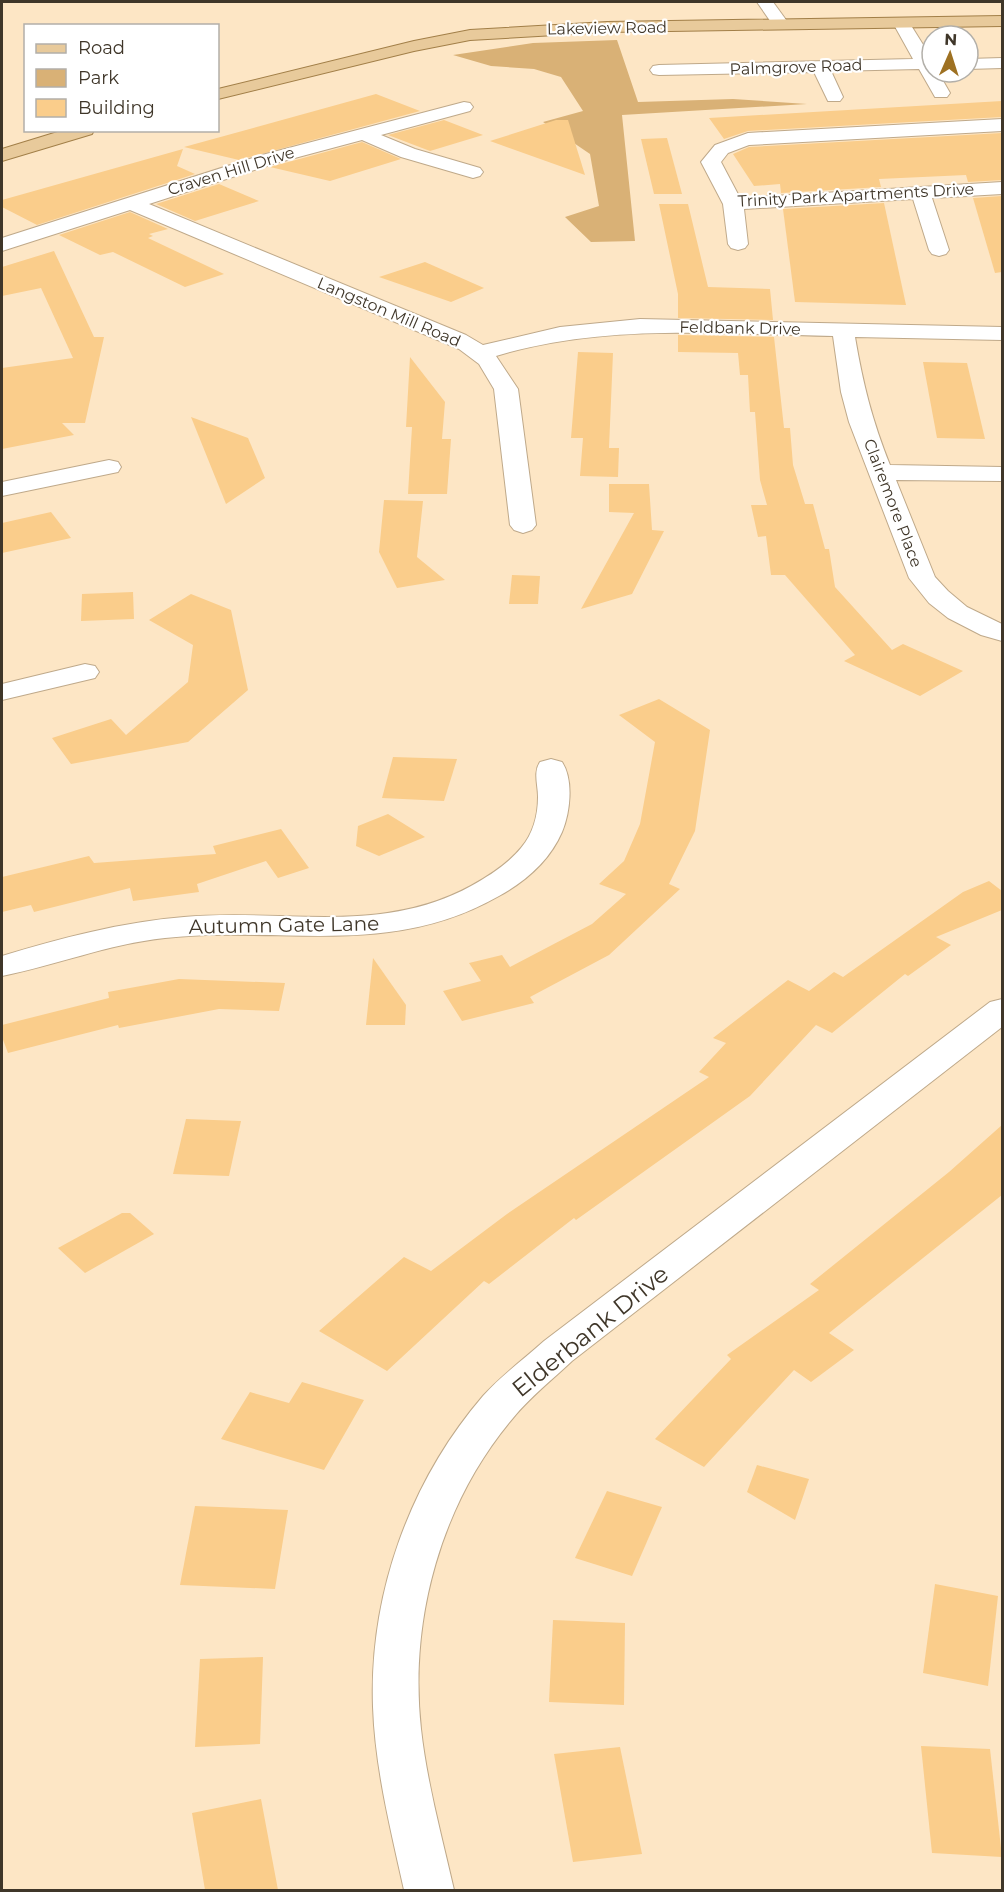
<svg xmlns="http://www.w3.org/2000/svg" width="1004" height="1892" font-family="Montserrat,sans-serif">
	<rect width="100%" height="100%" fill="#fde6c5"/>
	<path fill="#d9b176" d="M617,40L638,102L733,99L807,104L622,115L635,241L591,242L565,217L599,206L590,154L543,122L583,111L561,77L534,69L491,66L453,55L533,43Z"/>
	<g fill="#facd8b">
		<path d="M376,94L420,111L239,160L184,147Z"/>
		<path d="M1002,101V117L748,131L724,139L709,118Z"/>
		<path d="M444,120L483,135L430,151L388,135Z"/>
		<path d="M556,120H568L585,175L490,141Z"/>
		<path d="M1002,133V180L968,182L966,175L879,179L881,187L781,193L780,184L754,186L733,154L749,147Z"/>
		<path d="M667,138L682,194H654L641,139Z"/>
		<path d="M362,142L401,159L330,181L270,167Z"/>
		<path d="M183,149L177,166L195,174L37,225L2,207V200Z"/>
		<path d="M219,184L259,201L195,221L156,204Z"/>
		<path d="M1002,196V272L995,273L973,198Z"/>
		<path d="M884,203L906,305L795,302L783,209Z"/>
		<path d="M659,204H688L708,287L770,289L773,320L678,318V294Z"/>
		<path d="M130,212L168,229L149,234L153,236L148,238L224,274L185,287L113,252L100,255L59,235Z"/>
		<path d="M54,251L94,337H104L85,423H62L74,435L2,449V368L73,358L41,288L2,296V267Z"/>
		<path d="M425,262L484,288L451,302L379,277Z"/>
		<path d="M678,335L774,337L784,428H790L793,465L805,504H813L825,549H829L835,587L892,650L903,644L963,671L920,696L844,661L855,655L785,575H771L766,536L758,537L751,505H767L760,480L755,412H750L748,375H740L738,353L678,352Z"/>
		<path d="M578,352L613,353L609,448H619L618,477L580,476L583,438H571Z"/>
		<path d="M410,357L445,402L442,439H451L447,494H408L412,427H406Z"/>
		<path d="M923,362L967,363L985,439L937,438Z"/>
		<path d="M191,417L248,438L265,478L226,504Z"/>
		<path d="M609,484H649L652,530L664,531L632,594L581,609L634,513L609,512Z"/>
		<path d="M384,500L423,501L417,557L445,580L397,588L379,552Z"/>
		<path d="M51,512L71,538L2,553V523Z"/>
		<path d="M512,575L540,576L538,604H509Z"/>
		<path d="M133,592L134,619L81,621L82,594Z"/>
		<path d="M191,594L231,610L248,690L188,742L71,764L52,738L111,719L126,735L188,682L193,645L149,620Z"/>
		<path d="M659,699L710,730L695,831L669,884L680,889L609,955L530,997L534,1003L462,1021L443,991L481,981L469,963L502,955L510,967L592,924L626,894L599,884L624,861L640,824L655,742L619,715Z"/>
		<path d="M393,757L457,759L444,801L382,798Z"/>
		<path d="M388,814L425,837L379,856L356,846L358,826Z"/>
		<path d="M281,829L309,868L278,878L266,861L197,884L199,892L133,901L130,888L34,912L31,905L2,912V877L89,856L94,863L216,854L213,846Z"/>
		<path d="M989,881L1002,891V910L936,937L951,945L908,976L905,974L832,1033L816,1025L750,1096L576,1220L574,1218L489,1284L484,1281L387,1371L319,1331L404,1257L431,1271L507,1214L709,1077L699,1072L726,1043L713,1038L788,980L809,991L834,972L843,977L963,892Z"/>
		<path d="M373,958L406,1005L405,1025H366Z"/>
		<path d="M179,979L285,983L279,1011L219,1009L119,1028L118,1025L8,1053L2,1037V1025L109,998L108,992Z"/>
		<path d="M186,1119L241,1121L229,1176L173,1174Z"/>
		<path d="M1002,1125V1195L829,1333L854,1350L811,1382L794,1370L704,1467L655,1439L731,1359L727,1355L819,1290L810,1284L949,1172Z"/>
		<path d="M122,1213H130L154,1234L85,1273L58,1248Z"/>
		<path d="M302,1382L364,1400L324,1470L221,1439L250,1392L289,1403Z"/>
		<path d="M757,1465L809,1479L795,1520L747,1492Z"/>
		<path d="M607,1491L662,1507L632,1576L575,1558Z"/>
		<path d="M195,1506L288,1510L275,1589L180,1585Z"/>
		<path d="M935,1584L998,1596L988,1686L923,1673Z"/>
		<path d="M553,1620L625,1623L624,1705L549,1702Z"/>
		<path d="M263,1657L260,1744L195,1747L200,1659Z"/>
		<path d="M921,1746L990,1749L1002,1857L932,1853Z"/>
		<path d="M620,1747L642,1854L573,1862L554,1754Z"/>
		<path d="M261,1799L278,1890H205L192,1813Z"/>
	</g>
	<g fill="none" stroke-linecap="round" stroke-linejoin="round">
		<defs>
			<g id="minor">
				<path d="M757,2H773L789,24L787,28H775Z"/>
				<path d="M901,18L907,19L932,59V72H938L950,93L947,97H935L919,69L831,71L843,97L840,101H828L814,72L659,75L653,74L650,70L653,66L659,65L913,59L893,23Z"/>
				<path d="M1002,58V68L968,69V59Z"/>
				<path d="M464,102L470,103L473,107L470,111L381,135L415,149L480,168L483,172L480,176L473,178L401,157L362,140L276,163L149,204L466,335L483,345L560,327L640,319L1002,327V340L855,337C863,384 872,420 890,465L1002,467V481L896,480L935,577L948,591L967,607L1002,624V641L981,635L948,618L929,603L909,578L849,422L841,392L833,336C720,334 605,323 496,356L518,389L536,525L532,530L523,533L514,530L510,525L494,389L479,364L459,349L130,210L2,251V238L262,155Z"/>
				<path d="M1002,119V131L749,145L728,153L721,162L740,198L1002,182V194L932,198L949,250L946,254L939,256L932,254L929,250L913,199L744,209L748,244L745,248L738,250L731,248L728,244L723,204L701,162L715,145L748,133Z"/>
				<path d="M109,460L118,462L121,467L118,472L2,496V482Z"/>
				<path d="M85,664L95,666L99,672L95,678L2,700V684Z"/>
				<path d="M551,759L562,762C574,780 570,813 562,832C550,860 526,881 499,896C389,959 283,925 165,938C108,944 57,965 2,976V956C61,938 122,922 184,917C282,908 380,936 471,886C489,876 508,864 521,848C533,834 538,815 538,797C538,785 533,772 540,762Z"/>
				<path d="M1002,999V1027L572,1361C552,1380 530,1397 513,1418C441,1503 409,1619 421,1729C427,1783 442,1837 454,1890H404C391,1831 375,1768 373,1707C369,1594 410,1481 483,1396C501,1376 524,1359 544,1341L990,1002Z"/>
			</g>
			<g id="major">
				<path d="M1002,16V26L607,32L470,40L414,51L218,99V89L414,41L470,30L607,22Z"/>
				<path d="M64,130H94L92,134L2,161V149Z"/>
			</g>
		</defs>
		<use href="#minor" stroke="#bfa98a" stroke-width="2"/>
		<use href="#major" stroke="#a27f48" stroke-width="2"/>
		<use href="#minor" fill="#fff" fill-rule="evenodd"/>
		<use href="#major" fill="#e8ca9b" fill-rule="evenodd"/>
	</g>
	<g text-anchor="middle" dominant-baseline="central" stroke-width="4.5" stroke-linejoin="round" paint-order="stroke">
		<g font-size="16" fill="#3f3629" stroke="#fff">
			<text transform="translate(607 28) rotate(-1)">Lakeview Road</text>
			<text transform="translate(796 67) rotate(-2)">Palmgrove Road</text>
			<text transform="translate(231 171) rotate(-17)">Craven Hill Drive</text>
			<text transform="translate(856 195) rotate(-3)">Trinity Park Apartments Drive</text>
			<text transform="translate(389 312) rotate(23)">Langston Mill Road</text>
			<text transform="translate(740 328) rotate(1)">Feldbank Drive</text>
			<text transform="translate(893 503) rotate(69)">Clairemore Place</text>
		</g>
		<g font-size="20" fill="#3f3629" stroke="#fff">
			<text transform="translate(284 925) rotate(-1)">Autumn Gate Lane</text>
		</g>
		<g font-size="24" fill="#3f3629" stroke="#fff">
			<text transform="translate(590 1331) rotate(-39)">Elderbank Drive</text>
		</g>
	</g>
	<rect width="1004" height="1892" fill="none" stroke="#3f3629" stroke-width="6"/>
	<rect x="24" y="24" width="195" height="108" fill="#ffffff" stroke="#b2afa9" stroke-width="1.5"/>
	<rect x="36" y="44" width="30" height="9" fill="#e8ca9b" stroke="#b2afa9" stroke-width="1.5"/>
	<text x="78" y="54" font-size="18" fill="#3f3629">Road</text>
	<rect x="36" y="69" width="30" height="18" fill="#d9b176" stroke="#b2afa9" stroke-width="1.5"/>
	<text x="78" y="84" font-size="18" fill="#3f3629">Park</text>
	<rect x="36" y="99" width="30" height="18" fill="#facd8b" stroke="#b2afa9" stroke-width="1.5"/>
	<text x="78" y="114" font-size="18" fill="#3f3629">Building</text>
	<g transform="translate(950 54) rotate(3)"><circle r="28" fill="#ffffff" stroke="#b2afa9" stroke-width="1.5"/>
	<path d="M0-4.5L10 22L0 15L-10 22Z" fill="#9e7122"/>
	<text y="-9" font-size="16" font-weight="bold" text-anchor="middle" fill="#3f3629">N</text>
	</g>
</svg>
